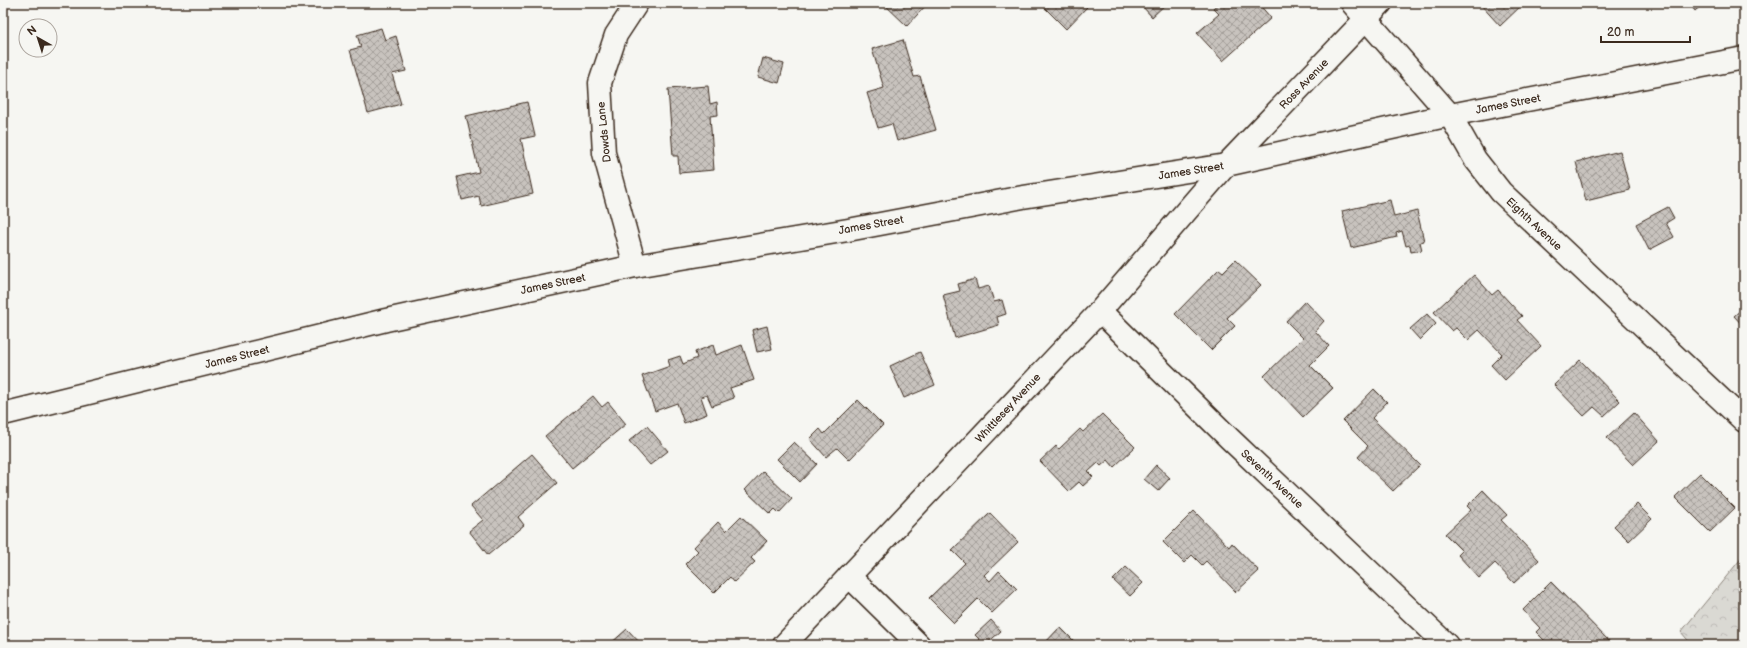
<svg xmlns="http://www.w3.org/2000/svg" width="1747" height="648" font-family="'Balsamiq Sans',sans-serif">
	<defs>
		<pattern id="forest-crowns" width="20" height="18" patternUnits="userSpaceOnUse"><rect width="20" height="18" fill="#dad9d3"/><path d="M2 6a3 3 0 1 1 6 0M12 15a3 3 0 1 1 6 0" fill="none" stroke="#bcbab5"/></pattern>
		<pattern id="building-cross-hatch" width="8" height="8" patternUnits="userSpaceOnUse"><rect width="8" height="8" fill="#c8c3be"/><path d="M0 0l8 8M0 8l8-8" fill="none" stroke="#a49f9a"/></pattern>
	</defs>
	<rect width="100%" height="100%" fill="#f6f6f2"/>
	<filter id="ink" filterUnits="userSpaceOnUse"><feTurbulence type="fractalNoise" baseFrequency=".025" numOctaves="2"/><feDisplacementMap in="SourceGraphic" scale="8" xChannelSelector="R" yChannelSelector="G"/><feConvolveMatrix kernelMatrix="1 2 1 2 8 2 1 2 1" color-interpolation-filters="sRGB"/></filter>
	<g filter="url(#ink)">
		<path fill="url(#forest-crowns)" stroke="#8a8278" d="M1744,555V645H1692L1681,632Z"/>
		<g fill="url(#building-cross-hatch)" stroke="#3b2a1e">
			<path d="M883,3H928L907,26Z"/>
			<path d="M1040,3H1083L1087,7L1066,29Z"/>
			<path d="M1145,3H1167L1152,17L1142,6Z"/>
			<path d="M1219,3H1258L1271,18L1223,61L1197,33L1219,14L1213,8Z"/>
			<path d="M1481,3H1524L1500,26L1480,4Z"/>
			<path d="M1689,3H1704L1695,11Z"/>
			<path d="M381,28L385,40L396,36L406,71L392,74L401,104L368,113L350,50L361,47L357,35Z"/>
			<path d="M903,40L914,77L920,76L936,130L897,141L892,124L878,128L867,93L884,88L872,49Z"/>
			<path d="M763,58L784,64L779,83L758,77Z"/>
			<path d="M708,86L710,104L717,102L718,115L710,116L714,170L679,173L678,156H673L668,89Z"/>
			<path d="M527,102L535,136L521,139L533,194L481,206L479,196L462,200L457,177L479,172L466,116Z"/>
			<path d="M1620,151L1630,190L1586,201L1576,162Z"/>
			<path d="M1390,200L1394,217L1417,211L1424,241L1420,242L1422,250L1411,252L1410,245L1406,246L1402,231L1396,233L1397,237L1351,248L1342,211Z"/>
			<path d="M1668,207L1674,218L1666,223L1674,237L1649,250L1636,224Z"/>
			<path d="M1235,260L1261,285L1227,318L1235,326L1211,350L1175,314L1219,269L1223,272Z"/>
			<path d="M1474,275L1492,295L1498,290L1522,316L1517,320L1541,346L1505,380L1491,365L1502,354L1479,330L1468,340L1456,328L1452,331L1434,312Z"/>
			<path d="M975,279L978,289L989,286L994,302L1002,300L1006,314L997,317L999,325L955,338L943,295L960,291L958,284Z"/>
			<path d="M1305,301L1324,321L1315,331L1329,346L1310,365L1333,388L1303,417L1264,376L1303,338L1286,321Z"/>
			<path d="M1744,307V327L1734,316Z"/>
			<path d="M1427,314L1436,324L1420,340L1410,329Z"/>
			<path d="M767,326L772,349L757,352L752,330Z"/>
			<path d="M713,345L716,355L742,345L754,380L730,388L734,398L712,406L707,395L701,397L707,414L684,423L677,403L655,411L642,376L670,366L668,360L680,356L683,364L697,358L695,352Z"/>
			<path d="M920,352L935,385L904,398L890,366Z"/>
			<path d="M1580,360L1620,401L1604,416L1594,407L1584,416L1554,385Z"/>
			<path d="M1374,389L1387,402L1372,418L1420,465L1393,491L1358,457L1368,446L1343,421Z"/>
			<path d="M593,396L602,407L608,402L626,424L572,468L545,436Z"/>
			<path d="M858,400L883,425L849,460L837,448L826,457L810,439L820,429L824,434Z"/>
			<path d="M1634,413L1659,441L1633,465L1607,438Z"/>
			<path d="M1102,414L1135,447L1114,467L1108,460L1101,466L1098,463L1088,472L1093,477L1083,486L1079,482L1069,491L1040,461L1056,446L1059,449L1080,429L1083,432Z"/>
			<path d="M647,426L668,451L650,465L629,441Z"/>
			<path d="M794,442L817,464L800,482L777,459Z"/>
			<path d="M532,454L557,483L518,517L524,525L488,555L469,531L483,520L471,506Z"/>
			<path d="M1156,465L1170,478L1158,491L1144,479Z"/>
			<path d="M763,471L792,499L779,513L775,509L770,514L745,490Z"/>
			<path d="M1700,473L1735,508L1710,532L1675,497Z"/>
			<path d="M1483,490L1507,515L1501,520L1539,560L1514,583L1495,563L1479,578L1458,555L1462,551L1445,534L1471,510L1467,506Z"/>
			<path d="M1637,504L1652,519L1629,541L1614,526Z"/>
			<path d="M1194,511L1229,547L1232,543L1259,571L1236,592L1206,561L1202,565L1192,555L1184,563L1163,542Z"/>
			<path d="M990,513L1018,542L984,575L990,581L999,571L1017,589L992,613L978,599L954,623L929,598L965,563L952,550Z"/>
			<path d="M741,516L767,541L751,558L755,562L734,582L730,577L714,593L685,564L698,551L694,547L718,522L726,531Z"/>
			<path d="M1126,567L1143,583L1130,596L1113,580Z"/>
			<path d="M1551,582L1612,644L1611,645H1549L1536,632L1540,628L1523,610Z"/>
			<path d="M991,620L1001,631L985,645L975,635Z"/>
			<path d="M1060,627L1078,645H1043Z"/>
			<path d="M627,629L642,645L610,644Z"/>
		</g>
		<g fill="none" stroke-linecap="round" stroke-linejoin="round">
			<defs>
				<g id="street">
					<path d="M1352,3L1450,115L1475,159L1501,192L1744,421"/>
					<path d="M635,266L604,153L600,83L616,35L637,3"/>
					<path d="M1100,311L1230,439L1447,645"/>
					<path d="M849,576L919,645"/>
					<path d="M784,645L1100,311L1226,165L1381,3"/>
				</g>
				<path id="secondary" d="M3,414L386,320L635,266L848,230L1023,197L1226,165L1450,115L1744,58"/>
			</defs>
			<use href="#street" stroke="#3b2a1e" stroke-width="25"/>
			<use href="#secondary" stroke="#3b2a1e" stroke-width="25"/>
			<use href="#street" stroke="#f6f6f2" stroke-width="22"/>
			<use href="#secondary" stroke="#f6f6f2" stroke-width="22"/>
		</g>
	</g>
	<g text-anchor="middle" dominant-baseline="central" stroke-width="4" stroke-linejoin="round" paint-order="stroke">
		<g font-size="11" fill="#3b2a1e" stroke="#f6f6f2">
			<text transform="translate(1304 84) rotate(-46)">Ross Avenue</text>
			<text transform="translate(1508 104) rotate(-11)">James Street</text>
			<text transform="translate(604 132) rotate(-96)">Dowds Lane</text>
			<text transform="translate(1191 171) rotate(-9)">James Street</text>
			<text transform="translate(1534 224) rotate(43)">Eighth Avenue</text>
			<text transform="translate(871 225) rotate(-10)">James Street</text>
			<text transform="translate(553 284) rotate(-12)">James Street</text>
			<text transform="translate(237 357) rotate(-14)">James Street</text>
			<text transform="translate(1008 408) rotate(-47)">Whittlesey Avenue</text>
			<text transform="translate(1272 479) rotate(43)">Seventh Avenue</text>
		</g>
	</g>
	<rect width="1747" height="648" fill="none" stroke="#f6f6f2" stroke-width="16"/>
	<rect x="8" y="8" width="1731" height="632" fill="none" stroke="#3b2a1e" stroke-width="1.5" filter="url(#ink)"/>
	<g transform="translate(38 38) rotate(321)"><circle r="19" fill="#f6f6f2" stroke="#aba49d"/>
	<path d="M0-3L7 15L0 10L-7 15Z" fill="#3b2a1e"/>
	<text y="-6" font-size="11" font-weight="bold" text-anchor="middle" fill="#3b2a1e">N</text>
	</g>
	<path d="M1601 36v6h89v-6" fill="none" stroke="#3b2a1e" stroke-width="2"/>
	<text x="1607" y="36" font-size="12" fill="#3b2a1e" stroke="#f6f6f2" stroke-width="3" paint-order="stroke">20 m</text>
</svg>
